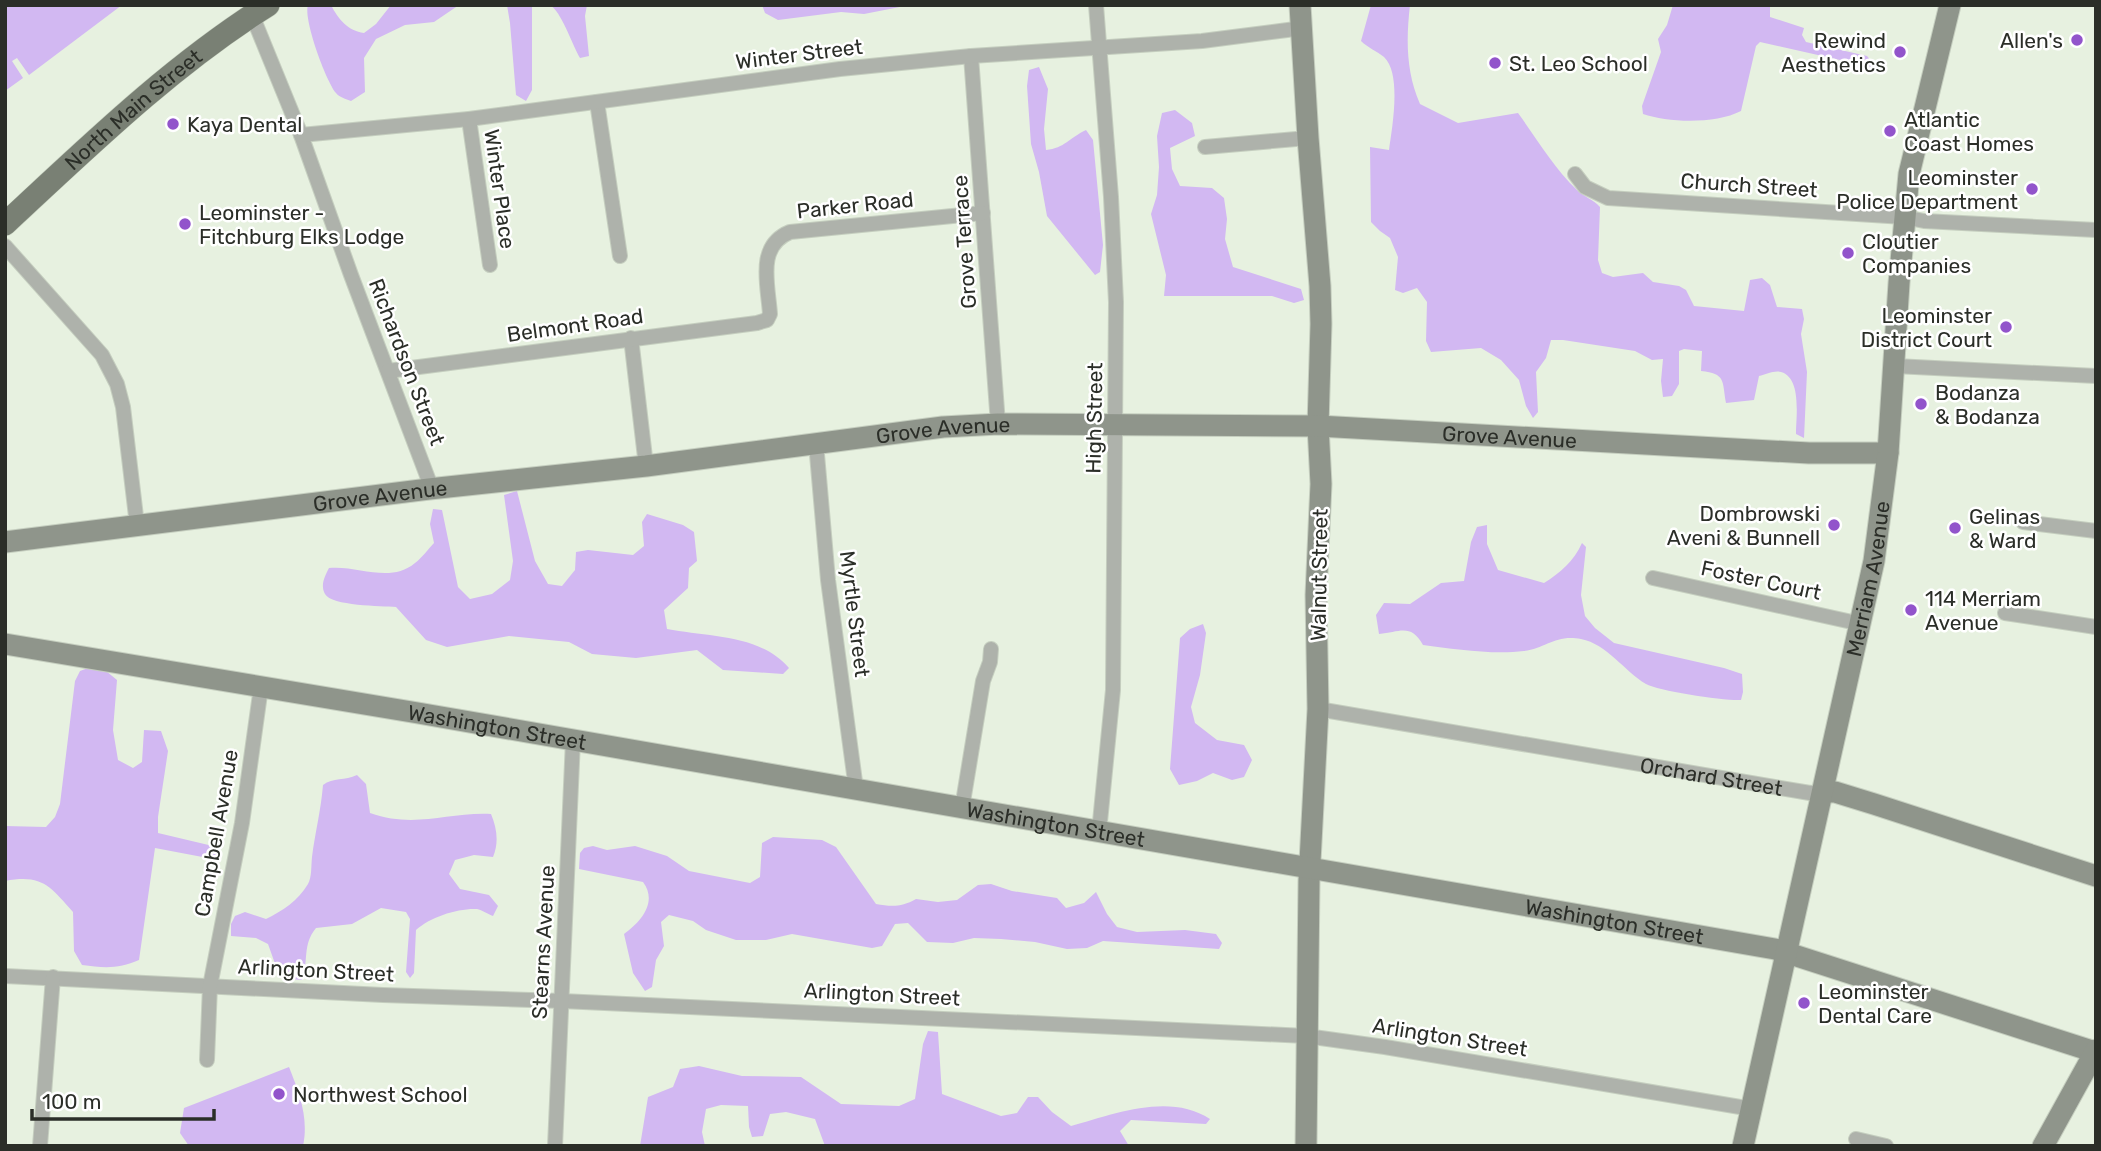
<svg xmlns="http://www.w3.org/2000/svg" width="2101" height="1151" font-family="Rubik,sans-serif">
	<rect width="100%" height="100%" fill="#e7f1e0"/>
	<g fill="#d2b8f2">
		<path d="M5,5H122L29,75L17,58L12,61L23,78L5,91Z"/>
		<path d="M308,5H331C338,19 348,31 364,33L376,24L391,5H459L434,22L405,25L376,39L364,58L365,92L351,101C346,99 339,97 336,93C326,81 303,19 308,5Z"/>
		<path d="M507,5H532V90L526,101L516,95L510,23Z"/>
		<path d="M550,5H587L585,16L589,56L580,58C572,44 561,11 550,5Z"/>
		<path d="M762,5H910L864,14L841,12L778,20L765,13Z"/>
		<path d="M1371,5H1410C1406,40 1406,72 1420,104L1458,123L1518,113C1537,139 1554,168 1577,190C1584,197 1593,199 1600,207L1598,260L1602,273L1613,277L1643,273L1653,282L1679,286L1686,290L1694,306L1744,311L1750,280L1762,278L1770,285L1777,307L1802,309L1804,319L1801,334L1807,372L1804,438L1796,434C1796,417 1802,378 1781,372C1775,370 1766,374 1759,376L1754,400L1726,403C1722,380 1726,374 1701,371L1702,351L1684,349L1679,351V384L1672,396L1663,397L1661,381L1663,359L1652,360L1635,351L1563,340H1551L1546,358L1536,372L1538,412L1533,418L1526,406L1519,380L1501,360L1481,348L1431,352L1426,341L1427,302L1417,288L1403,293L1395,290L1398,257L1390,238L1380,231L1371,222L1370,147L1389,150C1392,128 1402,74 1384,57C1377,51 1368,48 1361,41Z"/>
		<path d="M1673,5H1770V17L1804,28L1802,35L1806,42L1867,56L1872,62L1871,67L1760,42L1756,46L1741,111C1716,124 1669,123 1643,114L1642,106L1661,52L1658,39L1667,25Z"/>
		<path d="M1039,67L1048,89L1044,129L1046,150C1065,148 1069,138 1086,130L1093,140L1103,245L1100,272L1095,275L1047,216L1039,172L1031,144L1027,86L1029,70Z"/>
		<path d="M1175,110L1192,123L1195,136L1170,148L1172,169L1180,186L1212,188L1224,198L1227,219L1225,239L1233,267L1301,289L1304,300L1294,303L1272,296H1164L1166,275L1151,214L1157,195L1159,167L1157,136L1162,113Z"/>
		<path d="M517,491L535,561L548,584L562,586L575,570L576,552L588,550L633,555L644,546L642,522L647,514L683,525L694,532L697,561L689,568L688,588L664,610L667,629C708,637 760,634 789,668L783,674L723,670L697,650L636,658L592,654L569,642L509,636L447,647L426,640L396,607C382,606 331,606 325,594C320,585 325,576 329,568C358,565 390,584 415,563C422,558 428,549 434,543L430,524L433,509L442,510L458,587L470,599L492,594L510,580L513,561L504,495Z"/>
		<path d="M1487,525V544L1498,570L1544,583C1560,573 1574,561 1582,543L1586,547L1581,595L1585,616L1595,628L1614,643L1724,668L1742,674L1743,692L1741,700C1725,701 1658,691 1646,684C1624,671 1607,644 1581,639C1556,634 1546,648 1524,651C1493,655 1454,649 1423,645C1411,623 1400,632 1379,634L1376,615L1384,603L1410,604L1441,583L1464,581L1471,542L1477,527Z"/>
		<path d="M1203,624L1206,633L1200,675L1191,707L1195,723L1217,740L1244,745L1252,760L1244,777L1232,780L1213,773L1197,781L1179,785L1170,769L1180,638L1190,629Z"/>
		<path d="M88,668L106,671L117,680L113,730L118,760L133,768L142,762L144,730L161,731L168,751L158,817V833L217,847L220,852L213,859L155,848L139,960C119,969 104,968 82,965L74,951L73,912C50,886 42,874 5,881V826L46,827L55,817L60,804L75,681L80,671Z"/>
		<path d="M357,775L366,784L370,813C415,829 447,812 491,814C497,828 499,843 493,857L474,855L455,860L449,874L460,889L489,895L498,906L493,916C488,914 482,910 477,909C458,908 430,917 416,930L414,973L410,978L406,972L410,919L406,912L381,908L352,924L316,928C302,945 309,960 302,980L289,979L279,975L268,944L256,938L231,936V924L235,916L245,912L266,919C282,911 298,901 308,884C312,877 311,866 312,857C315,833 321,810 323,785C333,777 345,781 357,775Z"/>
		<path d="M773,837L822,840L836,847L876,904C892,907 902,907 916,899L938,902L957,900L978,885L991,884L1012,891L1057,898L1066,908L1084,903L1096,892L1107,914L1117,927L1137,932L1185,930L1216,934L1222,943L1219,949L1103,941L1087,948L1067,949L1035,942L1001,939L974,938L953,943L927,942L908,923L895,924L882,946L872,948L792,934L766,940H736L706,930L693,921L669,915L661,922L664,946L656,960L652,987L645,991L633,973L624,934C641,922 658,902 643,882L579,869L580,853L584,848L593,846L607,850L635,846L667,856L689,871L750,883L760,877L762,843Z"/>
		<path d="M928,1031L938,1032L942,1094L1001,1116L1017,1113L1028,1097H1038L1052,1112L1071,1126C1113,1114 1170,1092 1210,1119L1206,1124L1131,1120L1120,1131L1129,1146H825L815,1119L786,1112L770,1114L763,1136L752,1137L749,1127L748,1106L721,1105L706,1109L702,1132L705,1146H640L648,1097L673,1087L680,1069L699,1066L742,1076L801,1077L841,1104L899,1106L915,1099L923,1044Z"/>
		<path d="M289,1067C299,1092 309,1118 303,1146H189L180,1133L184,1108Z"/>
	</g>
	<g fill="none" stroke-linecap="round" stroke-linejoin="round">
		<defs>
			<g id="street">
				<path d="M1096,5L1111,197L1116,302L1113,690L1099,832"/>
				<path d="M252,15L301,135L351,275L432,489"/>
				<path d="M971,56L998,424"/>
				<path d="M597,102L620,256"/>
				<path d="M469,119L490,265"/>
				<path d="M301,135L469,119L840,69L971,56L1202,41L1303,28"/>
				<path d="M1205,147L1308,138"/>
				<path d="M1575,174L1585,187L1608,198L1904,217L1924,221L2096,230"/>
				<path d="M5,246L102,355L117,384L123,407L137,525"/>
				<path d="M631,338L646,466"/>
				<path d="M1895,366L2096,376"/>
				<path d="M388,371L757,323L767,320L770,314C768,284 756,246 790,232L983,213"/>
				<path d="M816,443L828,580L856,789"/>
				<path d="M2023,522L2096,531"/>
				<path d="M1653,578L1861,624"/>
				<path d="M2005,613L2096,627"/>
				<path id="s1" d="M1318,709L1810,793L1823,792"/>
				<path d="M962,808L983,681L990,662L991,649"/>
				<path d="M5,976L383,995L562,1001L1306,1036L1385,1047L1752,1109"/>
				<path d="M207,1060L210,986L242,823L261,687"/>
				<path d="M1856,1139L1886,1146"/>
				<path d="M40,1146L53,977"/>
				<path d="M555,1146L573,740"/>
			</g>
			<g id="secondary">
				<path d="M1300,5L1308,138L1320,286L1321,324L1318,426L1321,484L1316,595L1318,709L1309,881L1306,1146"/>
				<path id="s2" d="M5,542L429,489L646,466L943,427L998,424L1318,426L1809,453H1888"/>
				<path id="s3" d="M5,644L418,713L1775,949L2095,1052"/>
				<path d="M1823,792H1835L1874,804L2096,876"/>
				<path id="s4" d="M1743,1146L1874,561L1888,453L1899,283L1909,174L1950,5"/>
				<path d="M2043,1146L2096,1050"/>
			</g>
			<g id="primary">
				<path id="s5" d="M5,224C89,146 171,66 268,5"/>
			</g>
		</defs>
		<use href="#street" stroke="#c5cebf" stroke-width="16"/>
		<use href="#secondary" stroke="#c5cebf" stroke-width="23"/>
		<use href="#primary" stroke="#c5cebf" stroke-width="24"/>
		<use href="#street" stroke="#aeb2ab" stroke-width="14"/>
		<use href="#secondary" stroke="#8f958b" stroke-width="21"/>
		<use href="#primary" stroke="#798074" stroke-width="23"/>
	</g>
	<g fill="#9254cb" stroke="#fff" stroke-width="2.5">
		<circle cx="2077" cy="40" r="7"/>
		<circle cx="1900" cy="52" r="7"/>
		<circle cx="1495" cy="63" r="7"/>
		<circle cx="173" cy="124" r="7"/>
		<circle cx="1890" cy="131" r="7"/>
		<circle cx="2032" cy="189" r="7"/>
		<circle cx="185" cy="224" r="7"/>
		<circle cx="1848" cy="253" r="7"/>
		<circle cx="2006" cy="327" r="7"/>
		<circle cx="1921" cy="404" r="7"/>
		<circle cx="1834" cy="525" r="7"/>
		<circle cx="1955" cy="528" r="7"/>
		<circle cx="1911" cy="610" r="7"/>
		<circle cx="1804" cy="1003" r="7"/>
		<circle cx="279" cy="1094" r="7"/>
	</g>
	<g text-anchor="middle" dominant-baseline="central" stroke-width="5" stroke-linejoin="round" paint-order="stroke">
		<g font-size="21" fill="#2b2e28" stroke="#fff" text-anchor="start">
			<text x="1886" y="40" text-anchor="end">Rewind<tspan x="1886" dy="24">Aesthetics</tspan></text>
			<text x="2063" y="40" text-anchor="end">Allen's</text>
			<text x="1509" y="63">St. Leo School</text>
			<text x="1904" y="119">Atlantic<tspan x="1904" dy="24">Coast Homes</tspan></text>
			<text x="187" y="124">Kaya Dental</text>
			<text x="2018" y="177" text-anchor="end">Leominster<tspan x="2018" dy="24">Police Department</tspan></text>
			<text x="199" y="212">Leominster -<tspan x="199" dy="24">Fitchburg Elks Lodge</tspan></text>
			<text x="1862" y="241">Cloutier<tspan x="1862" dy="24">Companies</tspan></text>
			<text x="1992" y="315" text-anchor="end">Leominster<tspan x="1992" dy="24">District Court</tspan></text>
			<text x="1935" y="392">Bodanza<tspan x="1935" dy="24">&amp; Bodanza</tspan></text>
			<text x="1820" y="513" text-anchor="end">Dombrowski<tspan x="1820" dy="24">Aveni &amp; Bunnell</tspan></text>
			<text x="1969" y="516">Gelinas<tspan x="1969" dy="24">&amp; Ward</tspan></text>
			<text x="1925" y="598">114 Merriam<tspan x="1925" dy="24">Avenue</tspan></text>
			<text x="1818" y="991">Leominster<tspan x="1818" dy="24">Dental Care</tspan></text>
			<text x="293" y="1094">Northwest School</text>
		</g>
		<g font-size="21" fill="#2b2e28" stroke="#fff">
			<text transform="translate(799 54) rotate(-7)">Winter Street</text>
			<text stroke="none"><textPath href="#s5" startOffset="172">North Main Street</textPath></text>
			<text transform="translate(1749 185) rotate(4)">Church Street</text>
			<text transform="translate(500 189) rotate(82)">Winter Place</text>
			<text transform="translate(855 205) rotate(-6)">Parker Road</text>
			<text transform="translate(964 242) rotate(-94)">Grove Terrace</text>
			<text transform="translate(575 325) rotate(-8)">Belmont Road</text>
			<text transform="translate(407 362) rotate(69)">Richardson Street</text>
			<text transform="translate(1094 418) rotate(-89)">High Street</text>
			<text stroke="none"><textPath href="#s2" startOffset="945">Grove Avenue</textPath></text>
			<text stroke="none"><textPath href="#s2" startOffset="1512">Grove Avenue</textPath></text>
			<text stroke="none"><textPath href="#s2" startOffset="378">Grove Avenue</textPath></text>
			<text transform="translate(1319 575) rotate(-89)">Walnut Street</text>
			<text stroke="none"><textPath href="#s4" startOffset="581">Merriam Avenue</textPath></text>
			<text transform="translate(1761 580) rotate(12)">Foster Court</text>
			<text transform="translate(855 614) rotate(83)">Myrtle Street</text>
			<text stroke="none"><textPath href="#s3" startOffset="499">Washington Street</textPath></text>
			<text stroke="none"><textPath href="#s1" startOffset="399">Orchard Street</textPath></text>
			<text stroke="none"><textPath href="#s3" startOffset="1066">Washington Street</textPath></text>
			<text transform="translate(216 833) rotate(-80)">Campbell Avenue</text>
			<text stroke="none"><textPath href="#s3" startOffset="1633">Washington Street</textPath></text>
			<text transform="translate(543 942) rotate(-87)">Stearns Avenue</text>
			<text transform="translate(316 970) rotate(3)">Arlington Street</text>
			<text transform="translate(882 994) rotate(3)">Arlington Street</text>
			<text transform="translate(1450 1037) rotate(9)">Arlington Street</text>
		</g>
	</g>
	<rect width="2101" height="1151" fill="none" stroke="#2b2e28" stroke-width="14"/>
	<path d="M32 1109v10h182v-10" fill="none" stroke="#2b2e28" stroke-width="3.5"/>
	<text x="42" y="1109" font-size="21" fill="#2b2e28" stroke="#ffffff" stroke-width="5" paint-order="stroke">100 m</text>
</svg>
